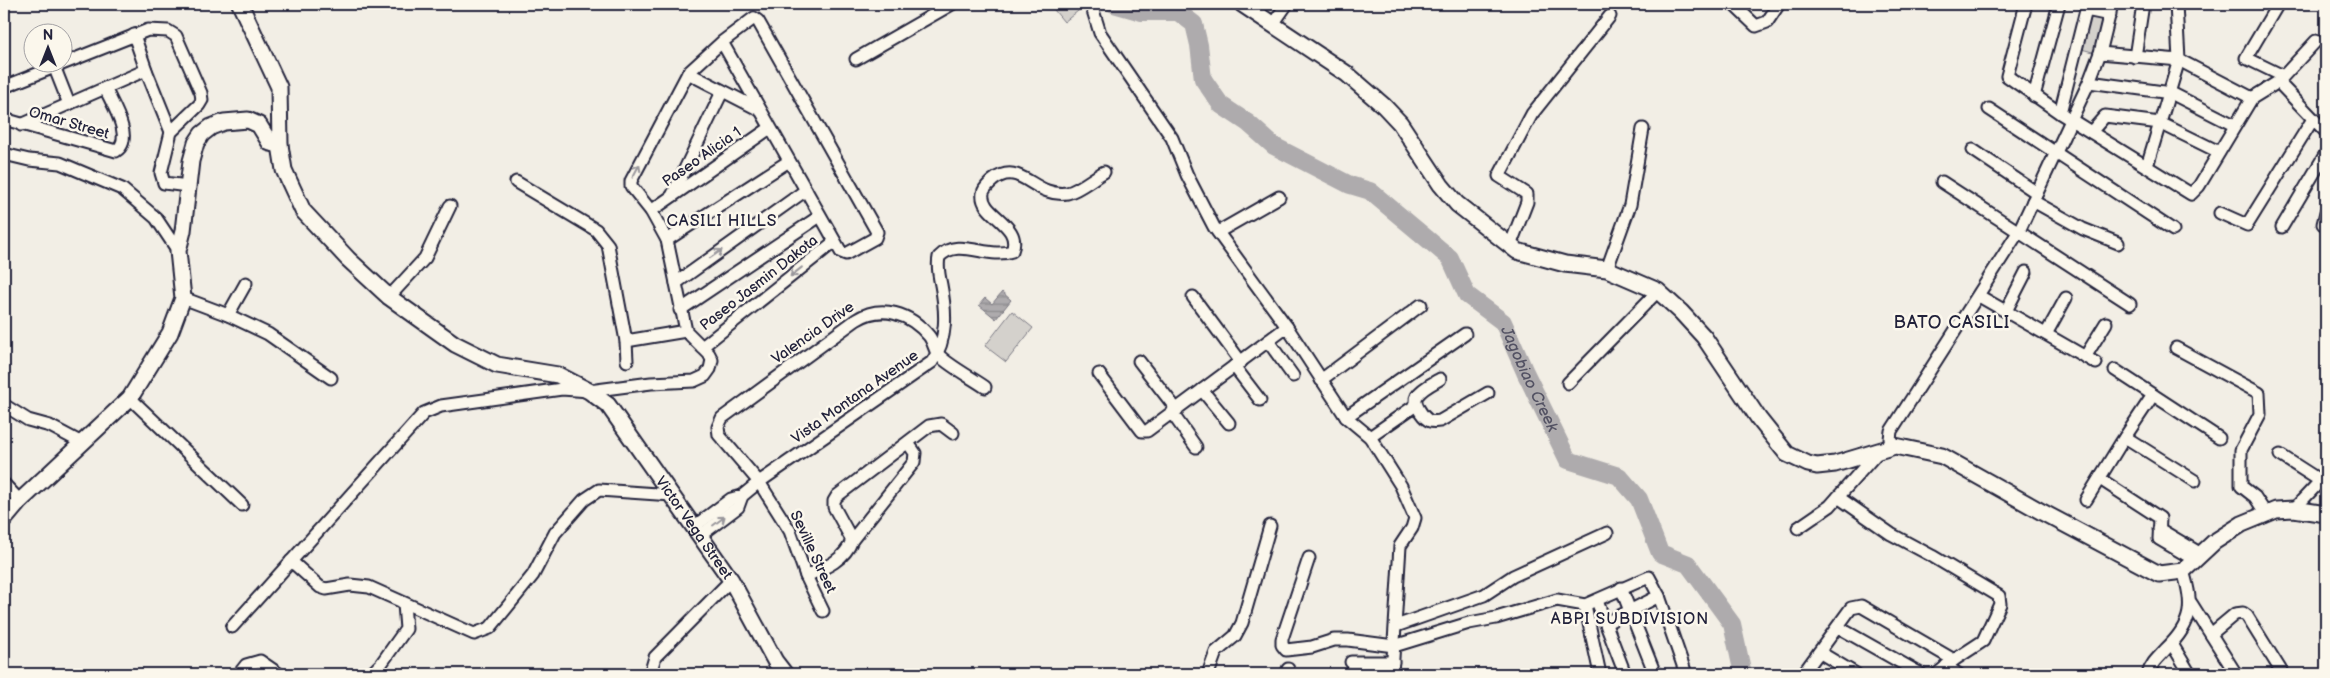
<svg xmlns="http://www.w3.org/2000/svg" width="2330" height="678" font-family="'Balsamiq Sans',sans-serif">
	<defs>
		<pattern id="water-rules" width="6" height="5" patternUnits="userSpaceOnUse" patternTransform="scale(1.25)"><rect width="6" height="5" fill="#aeabad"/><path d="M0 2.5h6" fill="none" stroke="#8d8b8e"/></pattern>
	</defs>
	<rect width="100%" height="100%" fill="#f2eee5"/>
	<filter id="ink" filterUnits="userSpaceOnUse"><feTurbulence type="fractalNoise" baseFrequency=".02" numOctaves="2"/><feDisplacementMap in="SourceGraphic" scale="10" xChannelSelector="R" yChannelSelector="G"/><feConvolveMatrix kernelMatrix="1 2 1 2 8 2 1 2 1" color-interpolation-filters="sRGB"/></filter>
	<g filter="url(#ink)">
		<g fill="#d4d1cc" stroke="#7b7a84">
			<path d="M1052,4H1087L1064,22L1050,5Z"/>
			<path d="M2087,13L2105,17L2096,53L2078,48Z"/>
			<path d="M1012,311L1033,328L1006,362L985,346Z"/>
		</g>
		<path fill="url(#water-rules)" stroke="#76747f" d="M1002,292L1011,300L996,319L979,305L985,298L992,304Z"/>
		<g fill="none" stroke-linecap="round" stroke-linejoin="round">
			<path stroke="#aeabad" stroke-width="18" id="s1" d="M1114,4L1142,12H1178L1194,24L1199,45L1203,79L1221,105L1248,123L1274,146L1350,185L1370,191L1450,258L1467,295L1503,322L1525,372L1568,460L1619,476L1639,499L1660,553L1688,564L1732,624L1743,674"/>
			<defs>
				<g id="street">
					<path d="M1091,4L1100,33L1172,138L1187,175L1214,227L1287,327L1346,417L1370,437L1401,486L1415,518L1412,528L1400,546L1392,674"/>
					<path d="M1733,4L1756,26L1767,22L1779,4"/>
					<path d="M2026,4L2007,76L2060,113L2191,194L2199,186L2252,98L2278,82L2316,41"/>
					<path d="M2278,4L2246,58L2283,76"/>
					<path d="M1273,24L1287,4"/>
					<path d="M134,35L146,70L171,132"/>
					<path d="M2100,53L2179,60L2252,98"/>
					<path d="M2135,57L2143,4"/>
					<path d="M856,59L952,4"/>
					<path d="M54,66L69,104"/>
					<path d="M688,73L760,110"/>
					<path d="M2089,82L2171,93L2234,125"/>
					<path d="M2278,82L2326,132"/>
					<path d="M4,87L148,30L168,31L176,36L201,93L202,100L199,105L171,132L161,173L164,183L188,186"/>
					<path d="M2034,96L2059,4"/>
					<path d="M1989,109L2173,230"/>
					<path d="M2060,113L2086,10L2110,15"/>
					<path d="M4,119L116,151C135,139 112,104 105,88"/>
					<path d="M21,125L146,70"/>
					<path d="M2091,132L2105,116L2160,123L2219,152"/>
					<path d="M1973,150L2037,193"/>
					<path d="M4,154L29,160L60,163L122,189L156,218L178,251"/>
					<path d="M2147,166L2179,60L2176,4"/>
					<path d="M516,182L596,230L608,245L626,341L627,361"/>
					<path d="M1942,182L2130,304"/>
					<path d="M672,196L722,92"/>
					<path d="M2033,201L2083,229L2118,243"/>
					<path d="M651,211L770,128"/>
					<path d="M2326,212L2323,224L2326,225"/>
					<path d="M2220,213L2247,225L2313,119"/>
					<path d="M2282,227L2326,153"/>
					<path d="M1218,232L1279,197"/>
					<path d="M667,240L789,161"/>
					<path d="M1510,246L1527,202V194L1499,176L1532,114L1610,16"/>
					<path d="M1607,269L1630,205L1643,129"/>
					<path d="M676,283L806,190"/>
					<path d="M1979,296L2096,363"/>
					<path d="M389,297L425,258L450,206"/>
					<path d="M1193,297L1241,362"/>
					<path d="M183,298L228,315L268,334L331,378"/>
					<path d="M680,310L820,216"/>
					<path d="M2006,311L2026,272"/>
					<path d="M228,315L246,283"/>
					<path d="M2046,334L2066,298"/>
					<path d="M626,341L686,331"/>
					<path d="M1268,341L1293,376"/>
					<path d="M702,347L834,242"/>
					<path d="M2176,348L2259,393L2260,414L2241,450V486L2255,497L2266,514"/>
					<path d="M2085,357L2106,323"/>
					<path d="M1139,361L1177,410"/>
					<path d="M1234,366L1260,400"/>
					<path d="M2115,370L2219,438"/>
					<path d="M1099,374L1142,431H1147L1287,327"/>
					<path d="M1440,379C1433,383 1421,389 1417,396C1413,403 1422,416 1428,420C1432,423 1436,421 1440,421L1488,393"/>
					<path d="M1321,380L1421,305"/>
					<path d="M1568,383L1658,291"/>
					<path d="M1202,390L1229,423"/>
					<path d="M130,398L242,505"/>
					<path d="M4,405L28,420L50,426L82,443"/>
					<path d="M1172,413L1196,447"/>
					<path d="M1346,417L1465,334"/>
					<path d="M1370,437L1416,405"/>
					<path d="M2125,437L2195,481"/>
					<path d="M1895,446L1890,439L1891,431L2019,231L2089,82L2100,53L2112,4"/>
					<path d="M2280,455L2319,480"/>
					<path d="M2100,479L2160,518L2159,539L2195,560"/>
					<path d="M4,484L20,501"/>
					<path d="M1838,497L1891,534L1932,556L1999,596L2000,604L1983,641L1954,660L1937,674"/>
					<path d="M2086,500L2121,443L2153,395"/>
					<path d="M2294,509L2326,475"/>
					<path d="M695,526L731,499L742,496"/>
					<path d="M1798,528L1830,506L1877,453"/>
					<path d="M2159,529L2201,554"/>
					<path d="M701,535L738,507L742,496L759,482L932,362C948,339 946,311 941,285C939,276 937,266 939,257C958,236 988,260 1012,251C1023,224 979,215 983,193C984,188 989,184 992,181C1021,158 1033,198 1067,193C1078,191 1093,178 1104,172"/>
					<path d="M852,540L834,507V501L837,496L929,426L941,424L953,433"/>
					<path d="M1309,558L1282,639V645L1286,650L1312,647L1334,640H1348L1394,646L1469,623L1496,618L1557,600L1585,605L1649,577L1659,596L1686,674"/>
					<path d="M291,561L320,587L326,589L350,585L369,587L474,634L490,628L508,606L533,575L555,533L584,500L599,490L672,495"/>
					<path d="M806,576C825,568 845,560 852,540L914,462L915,453L908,443"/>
					<path d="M1621,588L1655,674"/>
					<path d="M1597,601L1625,674"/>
					<path d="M2191,603L2236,674"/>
					<path d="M1585,605L1600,674"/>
					<path d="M823,611L806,576L790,531L759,482L719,435L718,427L722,418L856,320C881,304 910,313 929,336C933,341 934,348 937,353C944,363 974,379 985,387"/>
					<path d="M1606,623L1659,596"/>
					<path d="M1396,626L1484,595L1513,576L1607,533"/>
					<path d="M232,627L424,413L441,406L562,389L589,391L651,383L694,381L705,376L710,369L712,360L709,354L686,331L667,240L651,211L631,186V181L688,73L722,42L754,18L758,21L877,232L875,238L846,254L841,252L722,42"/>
					<path d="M1838,627L1921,674"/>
					<path d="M2211,634L2235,614L2243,613L2247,616L2283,674"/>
					<path d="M2172,644L2190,674"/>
					<path d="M1819,652L1856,674"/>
					<path d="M1351,662H1393"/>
					<path d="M1946,666L1958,674"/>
					<path d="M239,674L246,665L260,661L279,674"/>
					<path d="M371,674L381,664L406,629L404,604"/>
					<path d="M650,674L655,657L731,580"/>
					<path d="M1208,674L1216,652L1235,636L1242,623L1270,526"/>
					<path d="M1287,674L1288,669"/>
					<path d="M1803,674L1851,608L1861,606L1954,660"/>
					<path d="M2148,674C2152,662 2158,658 2166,649C2193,623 2194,605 2183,571"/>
				</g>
				<g id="secondary">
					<path id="s2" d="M240,4L279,87L280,145L284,170L303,211L348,259L389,297L455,344L497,365L558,375L589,391L608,405L731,580L775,661L785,674"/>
					<path d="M1242,4L1347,74L1384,106L1400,123L1441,185L1457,204L1517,251L1565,264L1607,269L1658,291L1681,312L1704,337L1759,419L1787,454L1808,464L1817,466L1835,464L1895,446L1942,456L2042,512L2159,574L2183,571L2214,542L2242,524L2276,510L2294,509L2326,514"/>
					<path d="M4,520L20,501L130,398L170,333L183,298L178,251L183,231L191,161L196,143L202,134L211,127L224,122L248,120L259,125L270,143L280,145"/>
				</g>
			</defs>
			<use href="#street" stroke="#22223b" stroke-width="15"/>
			<use href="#secondary" stroke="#22223b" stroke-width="19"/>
			<use href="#street" stroke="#fbf7ec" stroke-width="11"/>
			<use href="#secondary" stroke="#fbf7ec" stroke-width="15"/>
		</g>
		<defs><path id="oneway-shaft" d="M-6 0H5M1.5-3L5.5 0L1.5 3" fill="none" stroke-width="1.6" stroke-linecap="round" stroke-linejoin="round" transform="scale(1.25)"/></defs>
		<g stroke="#99979c">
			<use href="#oneway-shaft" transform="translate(636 171) rotate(-62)"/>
			<use href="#oneway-shaft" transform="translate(716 254) rotate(-35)"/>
			<use href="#oneway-shaft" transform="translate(796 272) rotate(142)"/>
			<use href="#oneway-shaft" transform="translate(719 521) rotate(-37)"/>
		</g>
	</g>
	<g text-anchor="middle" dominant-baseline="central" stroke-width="5" stroke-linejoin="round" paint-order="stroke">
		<g font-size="15" fill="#22223b" stroke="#fbf7ec">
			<text transform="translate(69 123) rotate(16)">Omar Street</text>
			<text transform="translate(702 157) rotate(-35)">Paseo Alicia 1</text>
			<text transform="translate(759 283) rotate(-38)">Paseo Jasmin Dakota</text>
			<text transform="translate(813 333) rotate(-35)">Valencia Drive</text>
			<text transform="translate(855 397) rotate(-35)">Vista Montana Avenue</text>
			<text stroke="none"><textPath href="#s2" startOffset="740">Victor Vega Street</textPath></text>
			<text transform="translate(813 552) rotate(65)">Seville Street</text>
		</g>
		<g font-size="16" letter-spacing="1" fill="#22223b" stroke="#fbf7ec">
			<text x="722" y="221">CASILI HILLS</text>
			<text x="1630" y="619">ABPI SUBDIVISION</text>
		</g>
		<g font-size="16" font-style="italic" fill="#535263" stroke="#fbf7ec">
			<text stroke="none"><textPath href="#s1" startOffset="599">Jagobiao Creek</textPath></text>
		</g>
		<g font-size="18" letter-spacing="1" fill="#22223b" stroke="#fbf7ec">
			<text x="1952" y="322">BATO CASILI</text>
		</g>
	</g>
	<rect width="2330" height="678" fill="none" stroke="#fbf7ec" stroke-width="20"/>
	<rect x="10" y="10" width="2310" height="658" fill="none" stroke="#22223b" stroke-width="2" filter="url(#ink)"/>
	<g transform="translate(48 48)"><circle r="24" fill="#fbf7ec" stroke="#a4a2a5"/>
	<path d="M0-4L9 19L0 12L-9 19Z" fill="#22223b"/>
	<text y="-8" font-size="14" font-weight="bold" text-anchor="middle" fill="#22223b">N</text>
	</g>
</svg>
